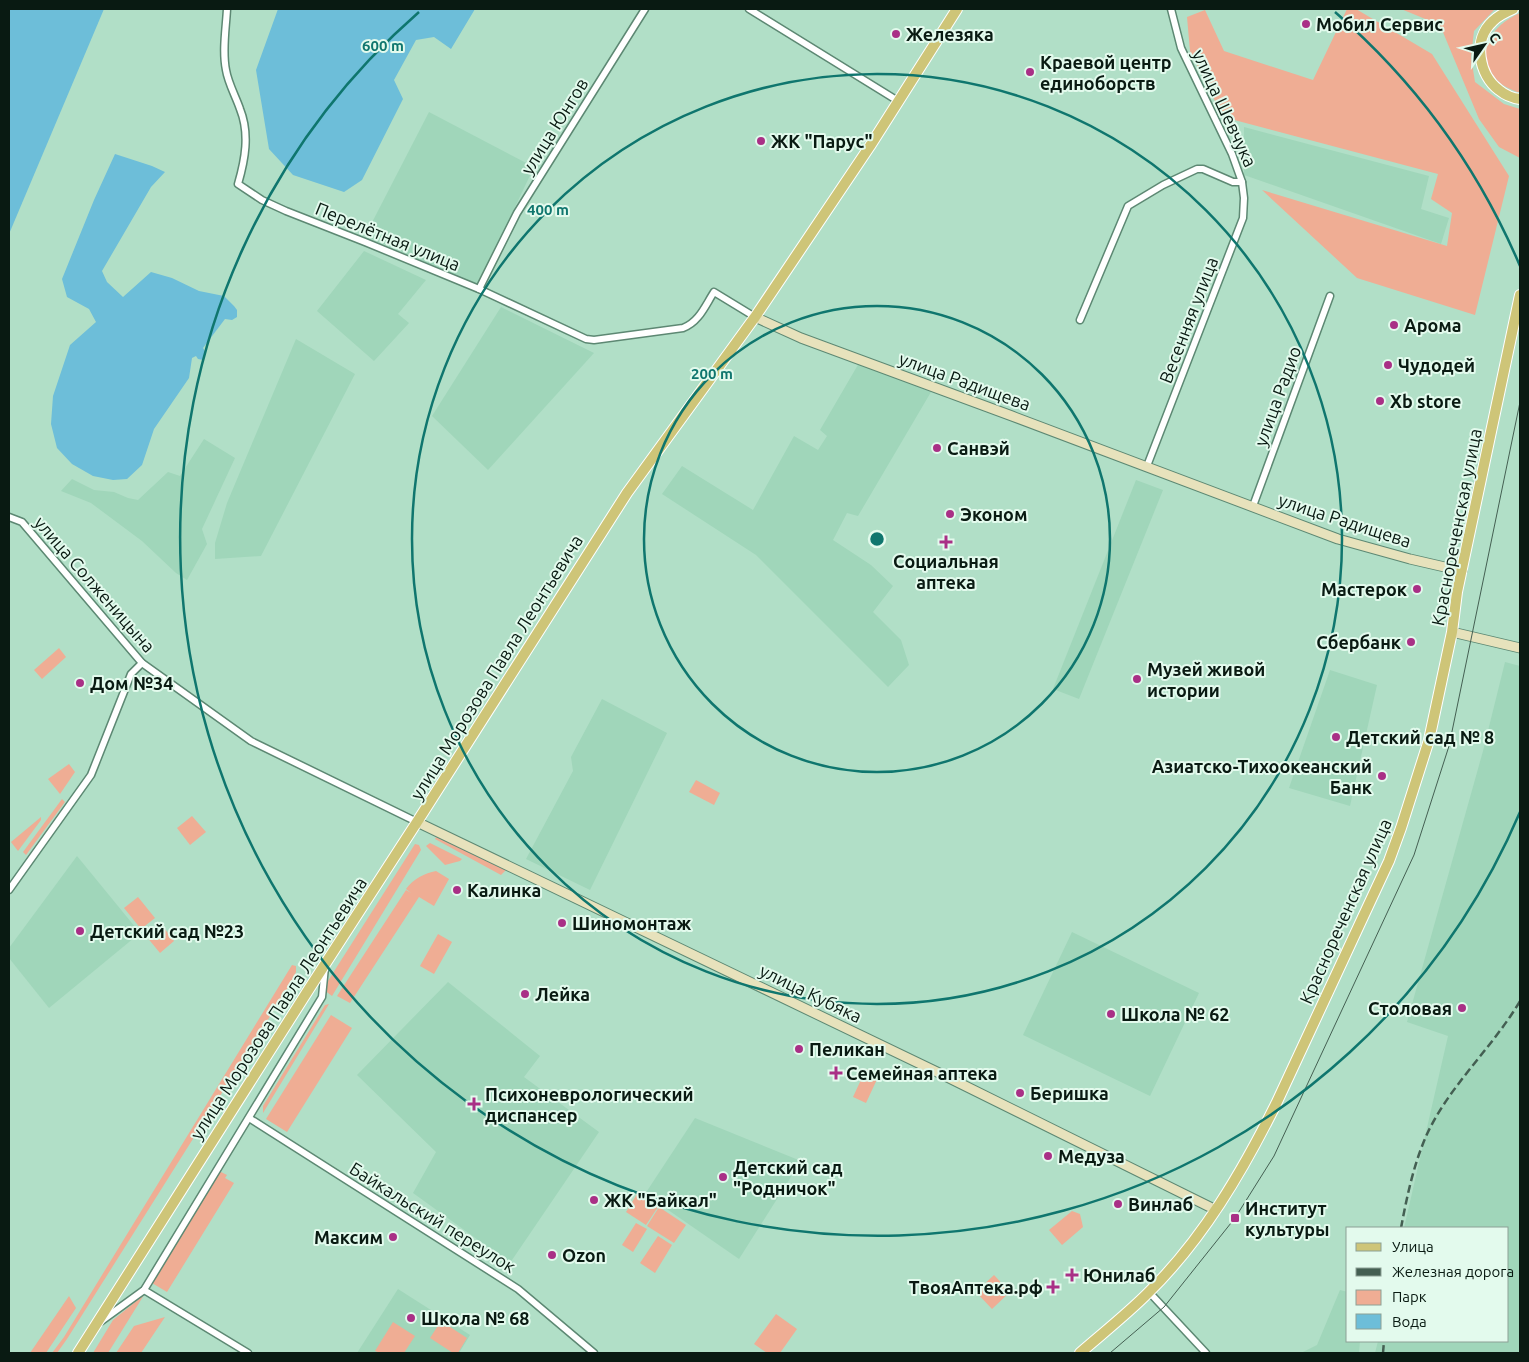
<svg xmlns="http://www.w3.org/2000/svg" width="1529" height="1362" font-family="Ubuntu,sans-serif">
	<rect width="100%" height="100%" fill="#b1dfc7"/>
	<g fill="#a0d6ba">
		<path d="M429,112L534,167L478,285L365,236Z"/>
		<path d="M1244,127L1429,176L1421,209L1449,218L1441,244L1244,175Z"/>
		<path d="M364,251L426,280L398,314L409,323L374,361L317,311Z"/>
		<path d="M501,307L594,353L488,470L432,416Z"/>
		<path d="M296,339L355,374L261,556L215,559V543L227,503Z"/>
		<path d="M859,363L931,392L858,516L847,513L833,540L871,565L893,586L873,612L901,640L909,665L888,687L756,555L662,494L682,466L753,510L794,436L818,450L827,436L820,430Z"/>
		<path d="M204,439L235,458L202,529L207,544L187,580L176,573L142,541L91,503L61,491L72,479L94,490L114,492L128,498L138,500L168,472L180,476Z"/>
		<path d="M1136,480L1163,490L1079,699L1053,689Z"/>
		<path d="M1505,662L1520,666V1353H1375L1378,1341H1508V1228H1404L1448,1036L1407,1022L1483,751Z"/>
		<path d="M1330,670L1377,685L1350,806L1289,788Z"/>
		<path d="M602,699L667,733L590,890L526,859L573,771L571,757Z"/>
		<path d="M77,856L140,933L49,1008L9,958V948Z"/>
		<path d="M1072,932L1199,993L1150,1096L1023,1035Z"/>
		<path d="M448,982L540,1056L524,1077L599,1132L510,1263L413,1193L436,1152L357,1075Z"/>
		<path d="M695,1118L801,1161L739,1259L645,1194Z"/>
		<path d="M398,1289L470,1335L459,1353H357Z"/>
		<path d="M1340,1290L1348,1292V1341H1360L1359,1353H1301L1317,1345Z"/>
	</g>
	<g fill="#efad94">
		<path d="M1347,9H1356L1432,54L1509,176L1475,315L1357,278L1262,190L1447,246L1452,213L1431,199L1438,174L1223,117L1190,51L1187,17L1205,10L1224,51L1313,80Z"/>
		<path d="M1401,9H1495L1474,31L1471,57L1475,82L1504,104L1520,109V158L1499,147L1479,119L1440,25Z"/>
		<path d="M1520,13V92H1517C1510,89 1501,85 1497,80C1473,52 1491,26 1520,13Z"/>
		<path d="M59,648L66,657L42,679L34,670Z"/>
		<path d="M69,764L75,772L60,794L48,779Z"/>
		<path d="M696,780L720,793L714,805L689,792Z"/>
		<path d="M62,799L65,802L26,855L23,852Z"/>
		<path d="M192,816L206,832L190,845L177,828Z"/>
		<path d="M41,817V820L18,851L11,842Z"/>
		<path d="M436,837L507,869L501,875L435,839Z"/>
		<path d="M430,843L462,859L460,861L445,865L426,846Z"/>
		<path d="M415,844L419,845L421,850L332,996L324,990L326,984Z"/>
		<path d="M436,871L449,879L434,906L419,897L350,1003L337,996L406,890L411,893L406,889C413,879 425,873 436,871Z"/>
		<path d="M138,897L155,918L141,929L124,908Z"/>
		<path d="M161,924L174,941L160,953L146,936Z"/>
		<path d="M438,934L452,942L434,974L420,966Z"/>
		<path d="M292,965L296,966V972L291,983L67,1339L57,1353H52L64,1337Z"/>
		<path d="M329,1004L263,1113V1106L325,1005Z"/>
		<path d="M331,1015L352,1028L287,1132L266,1119Z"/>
		<path d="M866,1069L879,1075L866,1103L853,1097Z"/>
		<path d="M219,1171L227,1175L225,1178L234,1183L167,1292L152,1283Z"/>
		<path d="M637,1194L658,1207L646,1225L626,1212Z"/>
		<path d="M659,1207L686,1225L674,1243L647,1226Z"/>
		<path d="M1072,1211L1080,1214L1083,1227L1062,1245L1049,1230Z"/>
		<path d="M636,1223L647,1229L633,1252L622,1245Z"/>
		<path d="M658,1236L672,1245L655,1273L640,1263Z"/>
		<path d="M994,1275L1010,1292L992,1309L976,1292Z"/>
		<path d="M144,1295L108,1353H93L113,1320Z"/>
		<path d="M69,1296L76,1308L46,1353H30Z"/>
		<path d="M776,1314L797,1329L780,1353H767L754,1344Z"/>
		<path d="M165,1317L141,1353H116L134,1326Z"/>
		<path d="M441,1321L467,1338L458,1353H453L430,1338Z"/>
		<path d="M393,1322L415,1336L404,1353H380L375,1351Z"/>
	</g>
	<g fill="#6dbed9">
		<path d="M9,9H104L9,234Z"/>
		<path d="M278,9H475L451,49L434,37L416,40L394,80L403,99L362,180L344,192L293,175L269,149L256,70Z"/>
		<path d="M115,154L152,166L165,172L151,187L102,271L107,282L123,297L151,272L172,278L199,291L224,296L234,306L237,310V317L232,320L225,319L203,348L206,353L203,360L198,359L196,356L192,358L189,378L154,429L142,465L127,479L113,480L93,476L72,464L57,448L51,424L53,396L70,345L96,322L89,309L67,297L62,279L94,200Z"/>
	</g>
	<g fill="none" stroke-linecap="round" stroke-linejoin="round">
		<defs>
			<g id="street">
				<path d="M227,9C226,28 222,51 226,70C228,83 236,97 240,109C250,134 245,160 238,184L262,200L286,211L365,242L479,289L586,339L594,340L683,328C699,322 705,306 714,292L755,317"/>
				<path d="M749,9L898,101"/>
				<path d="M479,289L517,213L645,9"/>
				<path d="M1080,320L1128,206L1163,185L1197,169H1203L1233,182H1242L1232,154L1181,48L1171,9"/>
				<path d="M1147,466L1243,218L1244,198L1242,182"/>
				<path d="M1253,506L1330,296"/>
				<path d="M9,517L22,522L142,663L251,741L417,822"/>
				<path d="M9,890L91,775L131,674L142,663"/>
				<path d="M249,1118L518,1289L594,1353"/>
				<path d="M144,1290L248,1353"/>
				<path d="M1149,1292L1206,1353"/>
				<path d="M100,1322L144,1290L322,997L325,967"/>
			</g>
			<g id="secondary">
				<path d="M755,317L801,338L1012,416L1338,539L1410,559L1462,571"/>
				<path d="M1452,632L1520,648"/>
				<path d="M417,822L937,1072L1216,1210"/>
			</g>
			<g id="primary">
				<path d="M1513,9C1506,12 1498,16 1493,21C1472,40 1479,75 1499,90C1505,95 1512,98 1520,99"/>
				<path d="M78,1353L309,989L417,822L627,493L755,317L870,146L957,9"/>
				<path d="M1080,1353C1103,1333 1127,1314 1148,1293C1203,1239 1242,1172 1276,1104L1389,861L1401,828L1429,740L1452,632L1457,592L1520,295"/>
			</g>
		</defs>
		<use href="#street" stroke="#5d8873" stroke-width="9"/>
		<use href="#secondary" stroke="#5d8873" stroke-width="11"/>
		<use href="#primary" stroke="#fff" stroke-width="12"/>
		<use href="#street" stroke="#fff" stroke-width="6"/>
		<use href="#secondary" stroke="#e7e2bc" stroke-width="9"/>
		<use href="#primary" stroke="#cec578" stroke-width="10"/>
		<path stroke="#445f52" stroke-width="1" d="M1110,1353L1164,1307L1235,1218L1274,1156L1414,855L1449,746L1520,402"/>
		<g stroke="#445f52" stroke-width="2.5" stroke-dasharray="8 4" stroke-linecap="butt">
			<path d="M1401,1228C1407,1196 1414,1162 1428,1132C1451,1084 1493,1047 1520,1001"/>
			<path d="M1383,1353L1384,1341"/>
		</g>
	</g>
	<g fill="none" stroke="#0f766e" stroke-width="2.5">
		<circle cx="877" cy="539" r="233"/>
		<circle cx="877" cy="539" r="465"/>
		<path d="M1520 812A698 698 0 1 1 419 12M1335 12A698 698 0 0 1 1520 266"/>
	</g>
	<g fill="#a93086" stroke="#e3faed" stroke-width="2">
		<circle cx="1306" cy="24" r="5"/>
		<circle cx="896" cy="34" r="5"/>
		<circle cx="1030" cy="72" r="5"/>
		<circle cx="761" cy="141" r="5"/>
		<circle cx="1394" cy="325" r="5"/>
		<circle cx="1388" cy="365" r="5"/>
		<circle cx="1380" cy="401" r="5"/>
		<circle cx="937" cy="448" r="5"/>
		<circle cx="950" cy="514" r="5"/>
		<path d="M943.5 534.5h5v5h5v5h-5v5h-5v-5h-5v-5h5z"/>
		<circle cx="1417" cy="589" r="5"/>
		<circle cx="1411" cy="642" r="5"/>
		<circle cx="1137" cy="679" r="5"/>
		<circle cx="80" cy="683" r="5"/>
		<circle cx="1336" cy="737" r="5"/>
		<circle cx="1382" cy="776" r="5"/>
		<circle cx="457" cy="890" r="5"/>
		<circle cx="562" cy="923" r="5"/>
		<circle cx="80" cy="931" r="5"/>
		<circle cx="525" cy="994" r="5"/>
		<circle cx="1462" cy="1008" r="5"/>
		<circle cx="1111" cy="1014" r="5"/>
		<circle cx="799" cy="1049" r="5"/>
		<path d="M833.5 1065.5h5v5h5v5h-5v5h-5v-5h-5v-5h5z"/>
		<circle cx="1020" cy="1093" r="5"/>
		<path d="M471.5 1096.5h5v5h5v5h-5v5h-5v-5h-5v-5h5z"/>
		<circle cx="1048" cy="1156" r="5"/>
		<circle cx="723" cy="1177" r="5"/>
		<circle cx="594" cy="1200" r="5"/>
		<circle cx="1118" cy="1204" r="5"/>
		<rect x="1230" y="1213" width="10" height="10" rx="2.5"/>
		<circle cx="393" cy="1237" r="5"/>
		<circle cx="552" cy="1255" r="5"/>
		<path d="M1069.5 1267.5h5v5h5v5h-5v5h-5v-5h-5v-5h5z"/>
		<path d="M1050.5 1279.5h5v5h5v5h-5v5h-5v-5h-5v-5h5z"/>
		<circle cx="411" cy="1318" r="5"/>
	</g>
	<g text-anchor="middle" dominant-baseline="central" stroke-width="4" stroke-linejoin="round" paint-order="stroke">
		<g font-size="18" font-weight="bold" fill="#091a12" stroke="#e3faed" text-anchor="start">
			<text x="1316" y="24">Мобил Сервис</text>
			<text x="906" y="34">Железяка</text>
			<text x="1040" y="62">Краевой центр<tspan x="1040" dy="21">единоборств</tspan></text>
			<text x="771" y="141">ЖК "Парус"</text>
			<text x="1404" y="325">Арома</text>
			<text x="1398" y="365">Чудодей</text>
			<text x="1390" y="401">Xb store</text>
			<text x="947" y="448">Санвэй</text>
			<text x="960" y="514">Эконом</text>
			<text x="946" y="561" text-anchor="middle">Социальная<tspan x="946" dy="21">аптека</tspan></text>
			<text x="1407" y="589" text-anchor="end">Мастерок</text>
			<text x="1401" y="642" text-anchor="end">Сбербанк</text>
			<text x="1147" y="669">Музей живой<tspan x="1147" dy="21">истории</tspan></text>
			<text x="90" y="683">Дом №34</text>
			<text x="1346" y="737">Детский сад № 8</text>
			<text x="1372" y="766" text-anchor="end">Азиатско-Тихоокеанский<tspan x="1372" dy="21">Банк</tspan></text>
			<text x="467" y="890">Калинка</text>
			<text x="572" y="923">Шиномонтаж</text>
			<text x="90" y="931">Детский сад №23</text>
			<text x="535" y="994">Лейка</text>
			<text x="1452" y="1008" text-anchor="end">Столовая</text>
			<text x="1121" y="1014">Школа № 62</text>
			<text x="809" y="1049">Пеликан</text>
			<text x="846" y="1073">Семейная аптека</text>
			<text x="1030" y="1093">Беришка</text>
			<text x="485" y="1094">Психоневрологический<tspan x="485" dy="21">диспансер</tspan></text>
			<text x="1058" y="1156">Медуза</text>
			<text x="733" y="1167">Детский сад<tspan x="733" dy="21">"Родничок"</tspan></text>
			<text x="604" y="1200">ЖК "Байкал"</text>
			<text x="1128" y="1204">Винлаб</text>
			<text x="1245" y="1208">Институт<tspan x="1245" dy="21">культуры</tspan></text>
			<text x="383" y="1237" text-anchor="end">Максим</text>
			<text x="562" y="1255">Ozon</text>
			<text x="1083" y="1275">Юнилаб</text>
			<text x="1043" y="1287" text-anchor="end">ТвояАптека.рф</text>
			<text x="421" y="1318">Школа № 68</text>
		</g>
		<g font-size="18" fill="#091a12" stroke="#e3faed">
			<text transform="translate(1225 108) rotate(65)">улица Шевчука</text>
			<text transform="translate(554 126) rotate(-58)">улица Юнгов</text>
			<text transform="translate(388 236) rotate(22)">Перелётная улица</text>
			<text transform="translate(1188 320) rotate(-69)">Весенняя улица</text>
			<text transform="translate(965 381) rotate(20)">улица Радищева</text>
			<text transform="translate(1277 396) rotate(-70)">улица Радио</text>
			<text transform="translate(1345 520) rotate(18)">улица Радищева</text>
			<text transform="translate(1456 527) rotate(-79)">Краснореченская улица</text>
			<text transform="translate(95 584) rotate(49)">улица Солженицына</text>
			<text transform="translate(496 667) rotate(-58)">улица Морозова Павла Леонтьевича</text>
			<text transform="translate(1345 911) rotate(-66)">Краснореченская улица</text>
			<text transform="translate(811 993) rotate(26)">улица Кубяка</text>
			<text transform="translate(278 1008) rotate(-57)">улица Морозова Павла Леонтьевича</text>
			<text transform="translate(433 1217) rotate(32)">Байкальский переулок</text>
		</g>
	</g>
	<circle cx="877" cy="539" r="8" fill="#0f766e" stroke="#e3faed" stroke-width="2.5"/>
	<g font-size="15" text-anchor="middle" font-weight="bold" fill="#0f766e" stroke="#e3faed" stroke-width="4" stroke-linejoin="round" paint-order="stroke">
		<text x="383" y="51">600 m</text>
		<text x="548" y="215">400 m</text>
		<text x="712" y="379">200 m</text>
	</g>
	<rect width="1529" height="1362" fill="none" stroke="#091a12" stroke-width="20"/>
	<rect x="1346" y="1227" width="162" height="115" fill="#e3faed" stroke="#8ca095"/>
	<rect x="1356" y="1243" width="25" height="8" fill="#cec578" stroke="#8ca095"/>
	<text x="1392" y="1252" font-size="15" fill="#091a12">Улица</text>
	<rect x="1356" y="1268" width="25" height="8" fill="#445f52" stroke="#8ca095"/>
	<text x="1392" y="1277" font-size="15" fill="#091a12">Железная дорога</text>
	<rect x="1356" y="1290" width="25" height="15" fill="#efad94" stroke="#8ca095"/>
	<text x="1392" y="1302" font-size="15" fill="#091a12">Парк</text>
	<rect x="1356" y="1314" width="25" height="15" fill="#6dbed9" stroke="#8ca095"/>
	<text x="1392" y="1327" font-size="15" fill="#091a12">Вода</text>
	<g transform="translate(1484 45) rotate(56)" stroke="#e3faed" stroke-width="4" paint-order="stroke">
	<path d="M0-4L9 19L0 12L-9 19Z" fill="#091a12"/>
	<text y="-8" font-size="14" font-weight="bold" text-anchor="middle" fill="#091a12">С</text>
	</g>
</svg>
